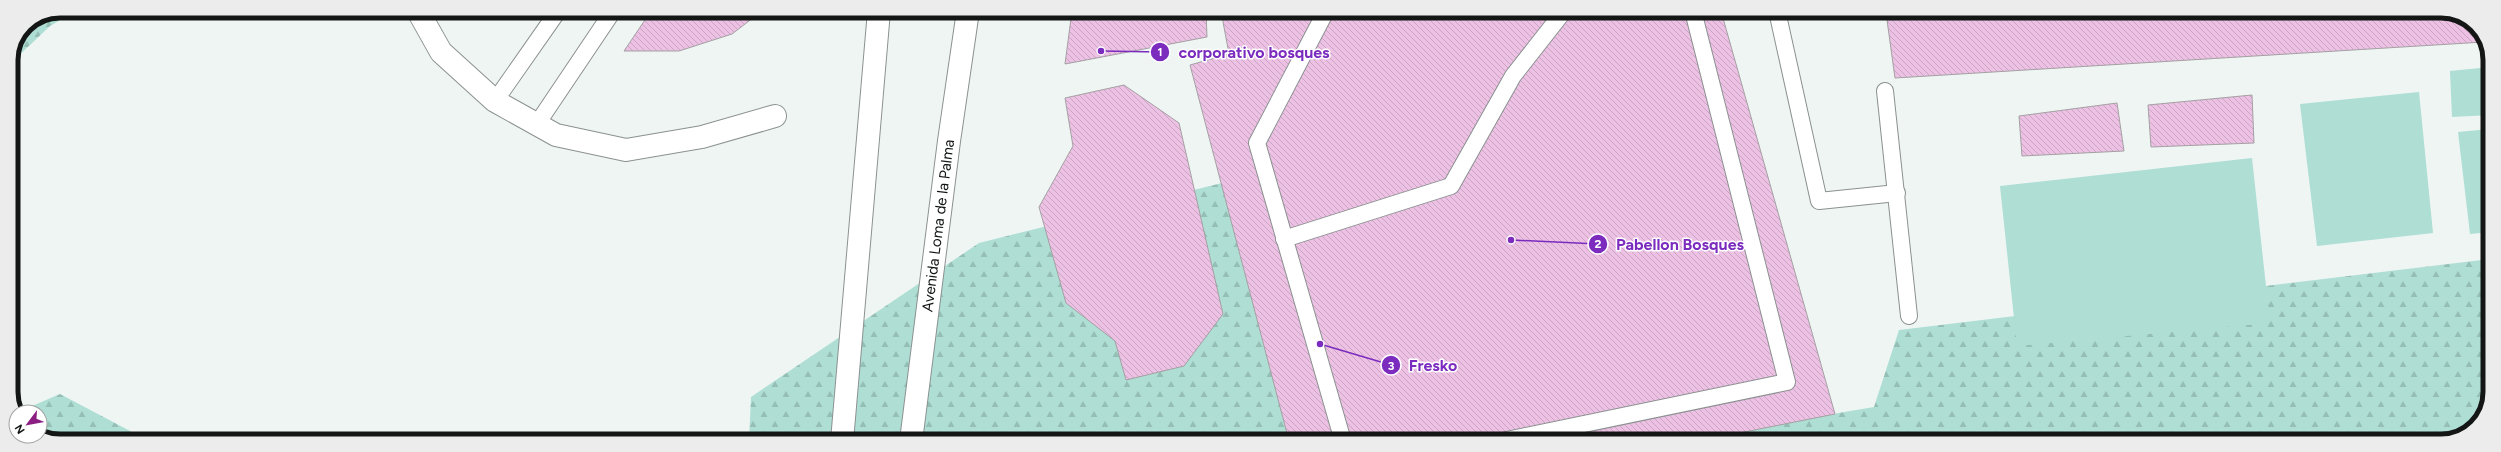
<svg xmlns="http://www.w3.org/2000/svg" width="2501" height="452" font-family="Figtree,sans-serif">
	<defs>
		<pattern id="forest-firs" width="22" height="20" patternUnits="userSpaceOnUse"><rect width="22" height="20" fill="#aeded4"/><path d="M5 1l3.5 6h-7zM16 11l3.5 6h-7z" fill="#95beb5"/></pattern>
		<pattern id="building-back-hatch" width="6" height="6" patternUnits="userSpaceOnUse"><rect width="6" height="6" fill="#ecc1e4"/><path d="M-1 5l2 2M0 0l6 6M5-1l2 2" fill="none" stroke="#caa5c3"/></pattern>
	</defs>
	<rect width="100%" height="100%" fill="#eef5f3"/>
	<g fill="url(#forest-firs)">
		<path d="M60,11H76L50,26L11,63L25,25Z"/>
		<path d="M1222,183L1328,441H749L751,397L979,243Z"/>
		<path d="M2490,259V399L2474,429L2442,441H1674L1874,407L1899,330Z"/>
		<path d="M60,394L149,441H53L40,434V412H18Z"/>
	</g>
	<g fill="#aeded4">
		<path d="M2490,67V115L2452,117L2450,71Z"/>
		<path d="M2419,92L2433,233L2317,246L2300,104Z"/>
		<path d="M2490,129V232L2470,234L2458,132Z"/>
		<path d="M2252,158L2270,323L2017,346L2000,186Z"/>
	</g>
	<g fill="url(#building-back-hatch)" stroke="#a4a0a3">
		<path d="M651,11H762L732,34L679,51H624Z"/>
		<path d="M1072,11H1206L1207,37L1065,64Z"/>
		<path d="M1221,11H1721L1835,414L1699,441H1289L1190,65L1229,54Z"/>
		<path d="M2097,11H2448L2476,25L2484,42L1895,78L1887,20Z"/>
		<path d="M1124,85L1179,123L1223,314L1184,366L1126,380L1115,341L1066,303L1039,207L1073,146L1065,98Z"/>
		<path d="M2252,95L2254,143L2151,147L2148,105Z"/>
		<path d="M2117,103L2124,151L2022,156L2019,116Z"/>
	</g>
	<g fill="none" stroke-linecap="round" stroke-linejoin="round">
		<defs>
			<g id="service">
				<path d="M1326,11L1257,143L1343,441"/>
				<path d="M1777,11L1819,201L1897,193"/>
				<path d="M1885,91L1909,316"/>
				<path d="M495,101L558,11"/>
				<path d="M537,124L613,11"/>
				<path d="M1284,239L1451,186L1513,76L1564,11"/>
				<path d="M1502,441L1787,382L1693,11"/>
			</g>
			<path id="minor" d="M418,11L441,52L495,101L556,135L626,150L702,137L775,116"/>
			<g id="secondary">
				<path d="M842,441L879,11"/>
				<path id="s1" d="M911,441L949,141L968,11"/>
			</g>
		</defs>
		<use href="#service" stroke="#8b9190" stroke-width="18"/>
		<use href="#minor" stroke="#8b9190" stroke-width="24"/>
		<use href="#secondary" stroke="#8b9190" stroke-width="24"/>
		<use href="#service" stroke="#fff" stroke-width="16"/>
		<use href="#minor" stroke="#fff" stroke-width="22"/>
		<use href="#secondary" stroke="#fff" stroke-width="22"/>
	</g>
	<g text-anchor="middle" dominant-baseline="central" stroke-width="3" stroke-linejoin="round" paint-order="stroke">
		<g font-size="15" fill="#141616" stroke="#fff">
			<text stroke="none"><textPath href="#s1" startOffset="217">Avenida Loma de la Palma</textPath></text>
		</g>
	</g>
	<path d="M0 0H2501V452H0ZM60 18H2441A42 42 0 0 1 2483 60V392A42 42 0 0 1 2441 434H60A42 42 0 0 1 18 392V60A42 42 0 0 1 60 18Z" fill="#ececec" fill-rule="evenodd"/>
	<path fill="none" stroke="#141616" stroke-width="5" d="M60 18H2441A42 42 0 0 1 2483 60V392A42 42 0 0 1 2441 434H60A42 42 0 0 1 18 392V60A42 42 0 0 1 60 18Z"/>
	<path fill="none" stroke="#7b2cbf" stroke-width="1.5" d="M1101 51L1160 52M1511 240L1598 244M1320 344L1391 365"/>
	<g fill="#7b2cbf" stroke="#fff" stroke-width="1.5">
		<circle cx="1101" cy="51" r="4"/>
		<circle cx="1511" cy="240" r="4"/>
		<circle cx="1320" cy="344" r="4"/>
		<circle cx="1160" cy="52" r="10"/>
		<circle cx="1598" cy="244" r="10"/>
		<circle cx="1391" cy="365" r="10"/>
	</g>
	<g font-size="12" text-anchor="middle" font-weight="bold" fill="#fff">
		<text x="1160" y="56">1</text>
		<text x="1598" y="248">2</text>
		<text x="1391" y="370">3</text>
	</g>
	<g font-size="16" text-anchor="middle" font-weight="bold" fill="#7b2cbf" stroke="#fff" stroke-width="3" stroke-linejoin="round" paint-order="stroke">
		<text x="1254" y="58">corporativo bosques</text>
		<text x="1680" y="250">Pabellon Bosques</text>
		<text x="1433" y="371">Fresko</text>
	</g>
	<g transform="translate(28 424) rotate(238)"><circle r="19" fill="#ffffff" stroke="#a1a2a2"/>
	<path d="M0-3L7 15L0 10L-7 15Z" fill="#8b1e82"/>
	<text y="-6" font-size="11" font-weight="bold" text-anchor="middle" fill="#141616">N</text>
	</g>
</svg>
